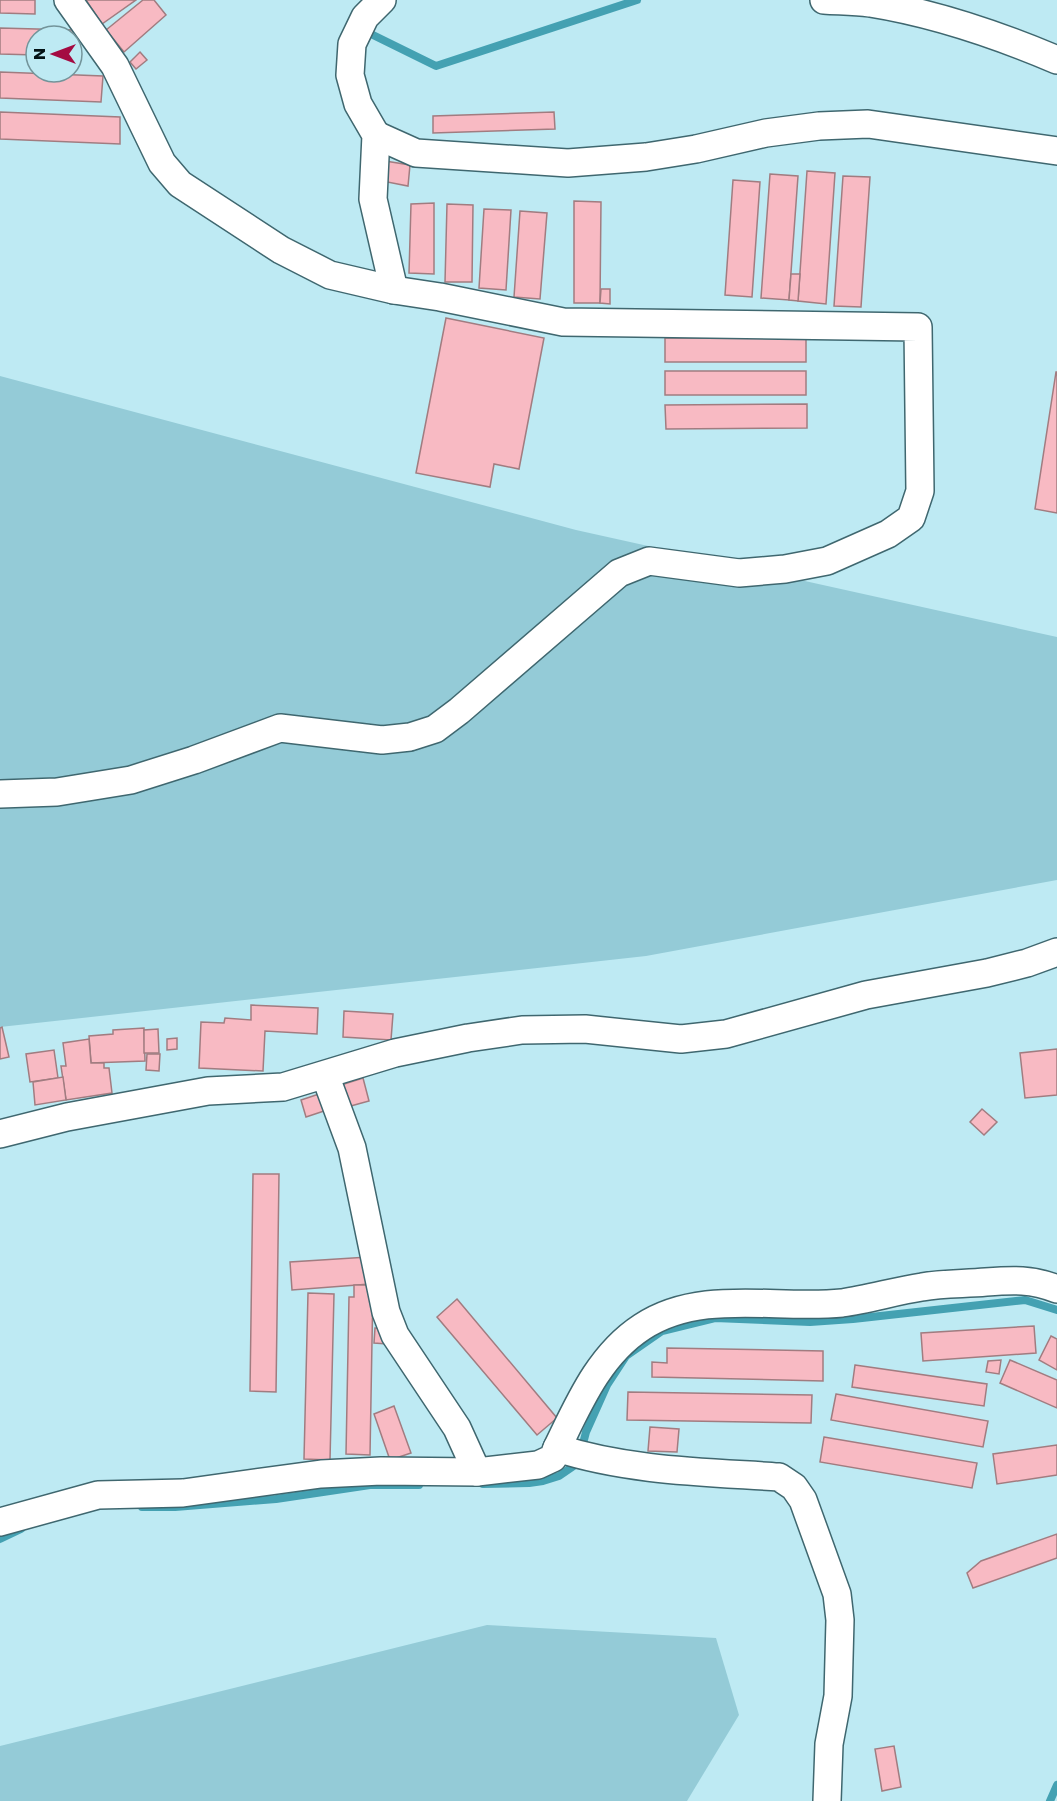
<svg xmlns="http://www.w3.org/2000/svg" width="1057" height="1801" font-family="Poppins,sans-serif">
	<rect width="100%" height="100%" fill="#beeaf3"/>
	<g fill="#94cbd7">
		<path d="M0,376L576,530L1057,637V880L646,956L0,1027Z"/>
		<path d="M487,1625L716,1638L739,1715L687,1801H0V1746Z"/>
	</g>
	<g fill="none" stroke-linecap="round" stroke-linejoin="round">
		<g stroke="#44a1b2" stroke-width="8">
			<path d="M373,35L436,66L637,0"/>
			<path d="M483,1484L529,1483L543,1481L559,1476L578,1463L586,1432L607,1385L626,1356L662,1331L715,1318L810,1322L853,1319L1025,1300L1057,1310"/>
			<path d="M142,1507H175L276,1499L370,1485H419"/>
			<path d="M0,1539L21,1529"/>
			<path d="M1050,1801L1057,1785"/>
		</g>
	</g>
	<g fill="#f8bac3" stroke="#a17c80" stroke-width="1.5">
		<path d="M0,0H35V14L0,13Z"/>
		<path d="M86,0H136L102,24Z"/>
		<path d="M143,0H154L166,15L124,52L106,30Z"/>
		<path d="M0,28L73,30V55L72,36H36V55L0,54Z"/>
		<path d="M140,52L147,60L136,69L130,62Z"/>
		<path d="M0,72L103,76L101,102L0,98Z"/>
		<path d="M0,112L120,117V144L0,139Z"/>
		<path d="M554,112L555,129L433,133V116Z"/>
		<path d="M385,161L410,165L408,186L382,181Z"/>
		<path d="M807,171L835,173L826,304L798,301Z"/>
		<path d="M770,174L798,176L789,300L761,298Z"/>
		<path d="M843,176L870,177L861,307L834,306Z"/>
		<path d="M733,180L760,182L752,297L725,295Z"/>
		<path d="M574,201L601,202L600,303H574Z"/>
		<path d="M434,203V274L409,273L411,204Z"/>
		<path d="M447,204L473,205L472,282H445Z"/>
		<path d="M484,209L511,210L506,290L479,288Z"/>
		<path d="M520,211L547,213L540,299L514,297Z"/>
		<path d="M791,274H800L798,301L789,300Z"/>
		<path d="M601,289H610V304L600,303Z"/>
		<path d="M446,318L544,338L519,469L494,464L490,487L416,473Z"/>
		<rect x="665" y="338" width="141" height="24"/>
		<rect x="665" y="371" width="141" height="24"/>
		<path d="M1056,372H1057V513L1035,509Z"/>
		<path d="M807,404V428L666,429L665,405Z"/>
		<path d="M251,1005L318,1008L317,1034L265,1031L263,1071L199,1068L201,1022L224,1023L225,1018L251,1020Z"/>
		<path d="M344,1011L393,1014L391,1040L343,1037Z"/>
		<path d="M2,1027L9,1057L0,1059V1028Z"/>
		<path d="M144,1028L145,1061L91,1063L89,1036L113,1034V1030Z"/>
		<path d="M158,1029L159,1053H144V1030Z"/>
		<path d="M177,1038V1049L167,1050V1039Z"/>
		<path d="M89,1039L91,1063H104V1068H109L112,1093L66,1100L61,1066H66L63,1043Z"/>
		<path d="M1057,1049V1095L1025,1098L1020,1053Z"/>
		<path d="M54,1050L58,1078L30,1082L26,1054Z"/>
		<path d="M147,1054H160L159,1071L146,1070Z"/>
		<path d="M63,1077L66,1100L35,1105L33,1082Z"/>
		<path d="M363,1078L369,1101L347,1107L341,1085Z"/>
		<path d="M322,1093L327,1110L306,1117L301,1100Z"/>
		<path d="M982,1109L997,1122L984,1135L970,1122Z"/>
		<path d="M253,1174H279L276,1392L250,1391Z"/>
		<path d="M368,1257L370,1284L292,1290L290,1262Z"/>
		<path d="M354,1285H373L370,1455L346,1454L349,1297H354Z"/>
		<path d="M308,1293L334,1294L330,1460L304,1459Z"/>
		<path d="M457,1299L557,1418L537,1435L437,1317Z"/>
		<path d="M1034,1326L1036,1353L923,1361L921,1333Z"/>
		<path d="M375,1328H385L387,1344L374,1343Z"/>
		<path d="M1051,1336L1057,1339V1370L1039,1360Z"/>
		<path d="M667,1348L823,1351V1381L652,1377V1362L667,1363Z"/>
		<path d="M1001,1360L999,1374L986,1372L988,1361Z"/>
		<path d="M1010,1360L1057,1380V1408L1000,1383Z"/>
		<path d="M855,1365L987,1384L984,1406L852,1387Z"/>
		<path d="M628,1392L812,1395L811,1423L627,1420Z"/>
		<path d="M836,1394L988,1421L983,1447L831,1420Z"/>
		<path d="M394,1406L411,1453L390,1460L374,1414Z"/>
		<path d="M650,1427L679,1429L677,1452L648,1451Z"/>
		<path d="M824,1437L977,1463L972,1488L820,1462Z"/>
		<path d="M1057,1445V1475L997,1484L993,1454Z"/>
		<path d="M1057,1534V1558L973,1588L967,1573L981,1561Z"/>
		<path d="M894,1746L901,1787L882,1791L875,1749Z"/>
	</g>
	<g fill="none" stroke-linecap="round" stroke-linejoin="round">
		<defs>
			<g id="minor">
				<path d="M382,0L365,17L352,44L350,75L358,104L376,135L373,199L394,290"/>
				<path d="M824,0C839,1 855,1 870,3C933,13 998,35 1057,60"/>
				<path d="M376,135L416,153L568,163L646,157L696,149L766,133L819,126L868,124L1057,151"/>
				<path d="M0,794L57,792L131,780L194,760L280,728L382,740L410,737L435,729L459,711L619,573L649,561L739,573L785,569L827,561L888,534L911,518L920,491L918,327L563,322L440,297L394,290L330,275L281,250L180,184L162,163L115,66L68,0"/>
				<path d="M325,1075L352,1148L386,1312L395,1335L457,1428L477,1472"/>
				<path d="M0,1134L67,1117L208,1091L283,1087L395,1053L468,1038L522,1030L585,1029L681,1039L726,1034L866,995L987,973L1027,963L1057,952"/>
				<path d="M557,1448C579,1403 599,1355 642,1327C701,1288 777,1310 842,1303C869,1299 896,1291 922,1287C943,1283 965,1284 986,1282C1013,1280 1032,1279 1057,1289"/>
				<path d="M0,1522L98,1495L183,1493L321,1474L381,1471L477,1472L538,1465L553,1458L557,1448C628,1471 705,1472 779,1477L794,1487L803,1500L837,1594L840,1620L838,1696L829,1744L827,1801"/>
			</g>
		</defs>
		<use href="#minor" stroke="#3f676f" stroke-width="30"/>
		<use href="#minor" stroke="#fff" stroke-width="27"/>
	</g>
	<g transform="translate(54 54) rotate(270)"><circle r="28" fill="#beeaf3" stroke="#73949a" stroke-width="1.5"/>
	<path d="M0-4.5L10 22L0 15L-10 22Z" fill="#a40b42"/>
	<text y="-9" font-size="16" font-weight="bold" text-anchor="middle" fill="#031215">N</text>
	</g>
</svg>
